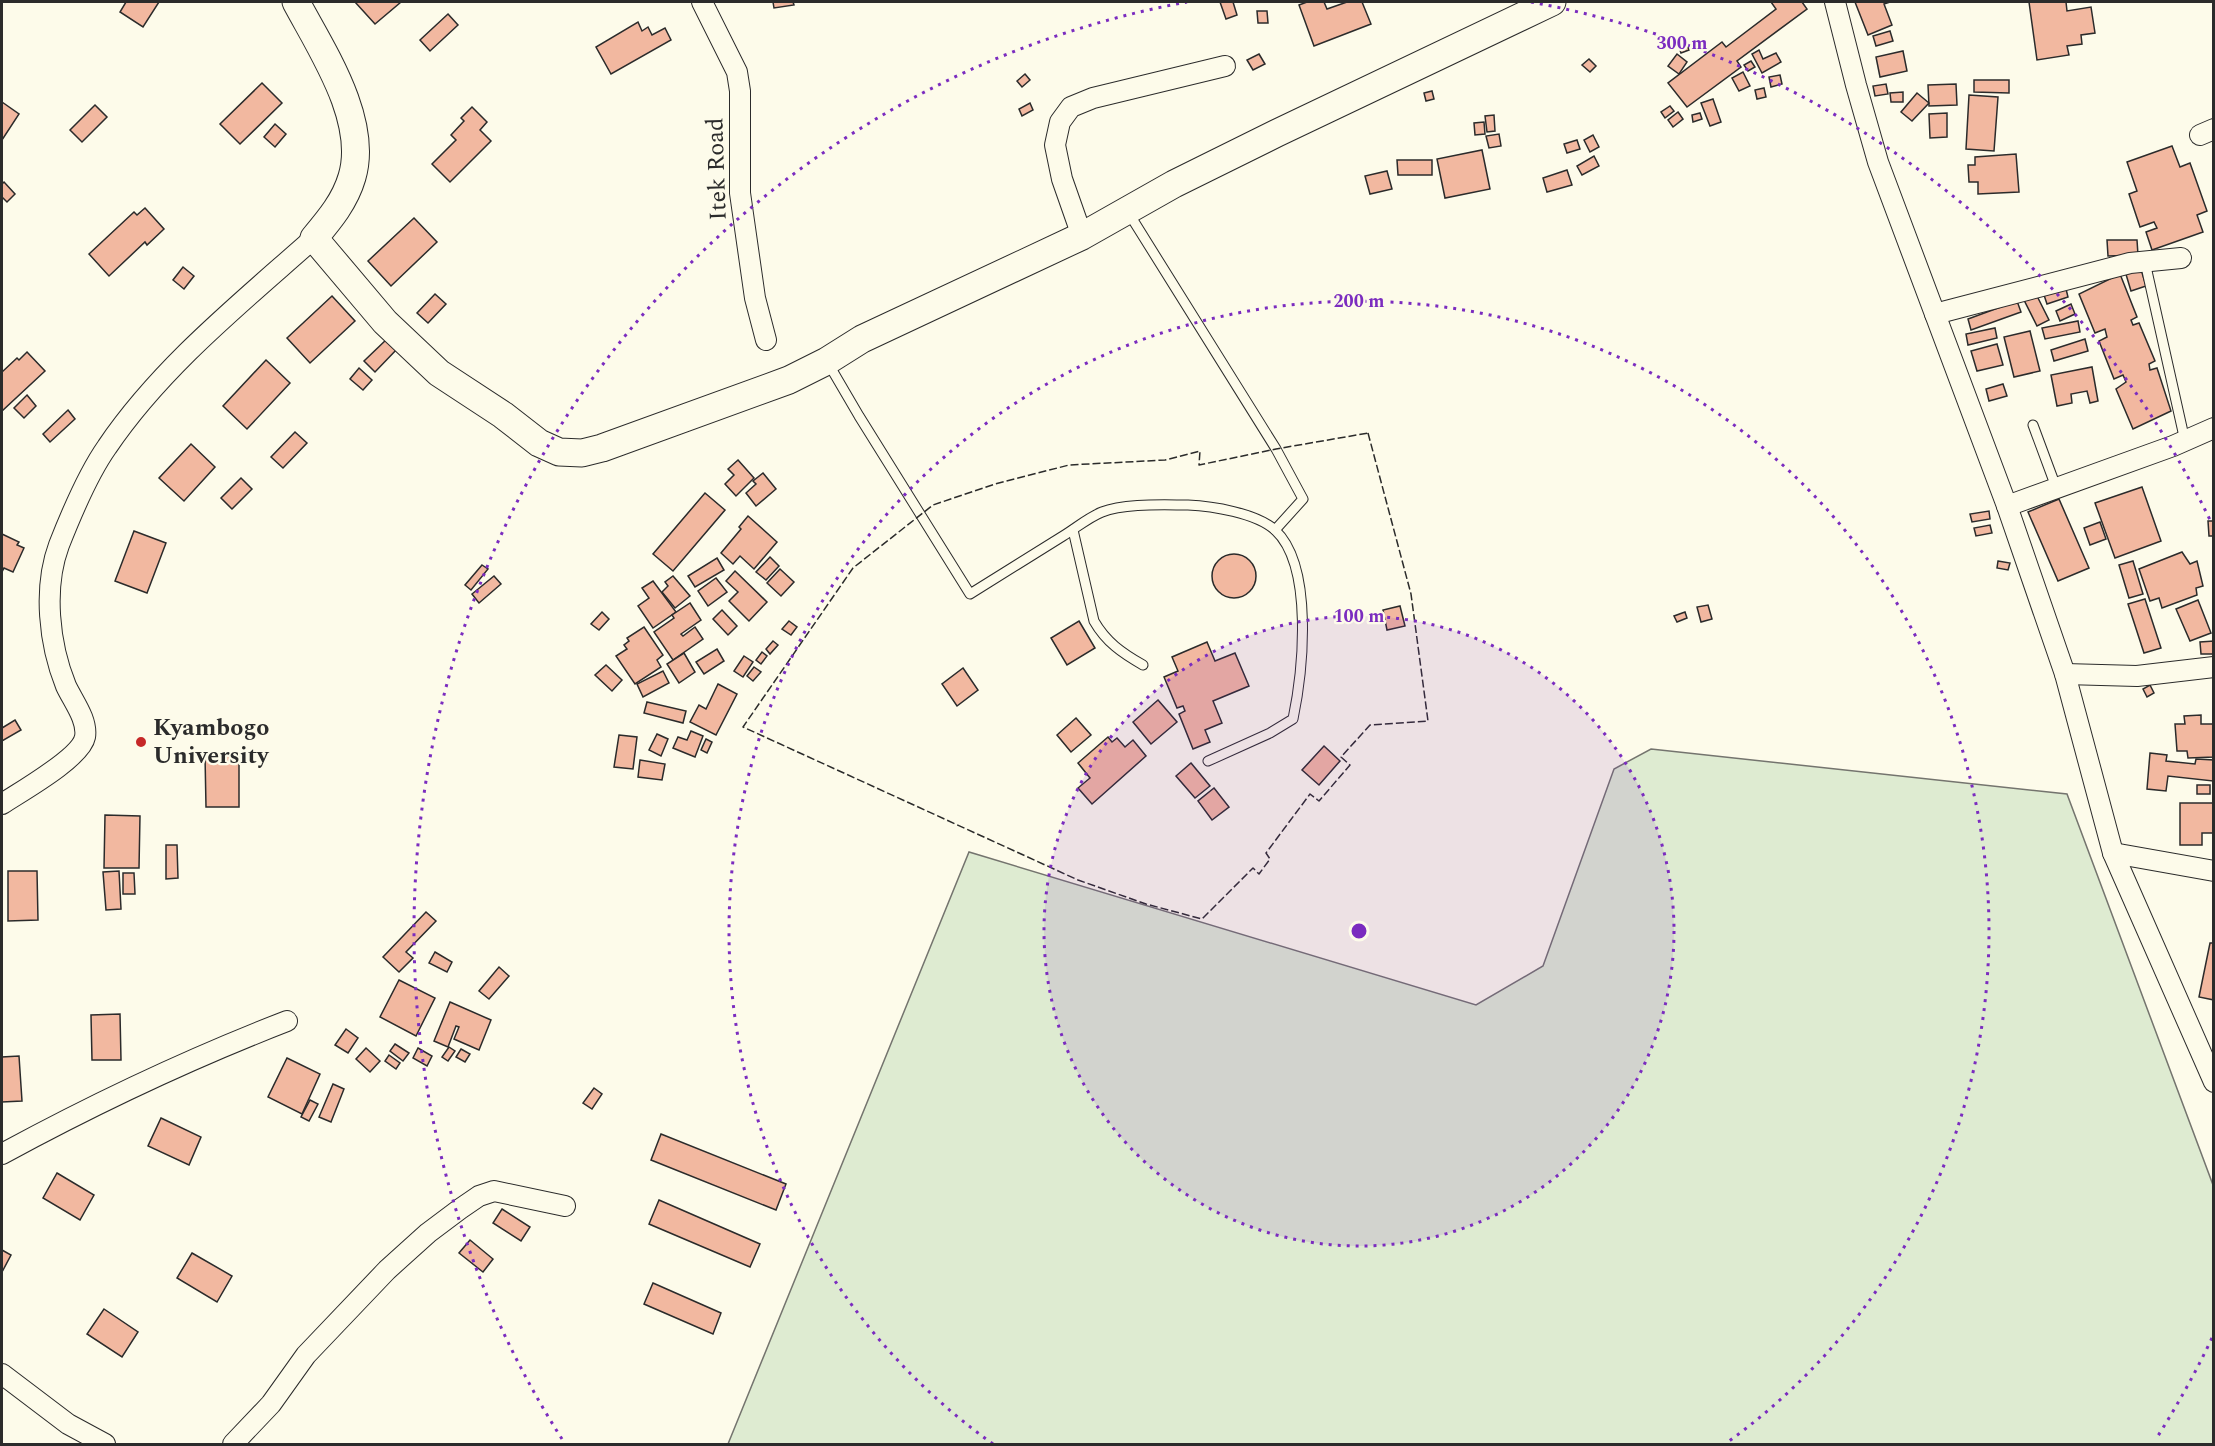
<svg xmlns="http://www.w3.org/2000/svg" width="2215" height="1446" font-family="Spectral,serif">
	<rect width="100%" height="100%" fill="#fdfbea"/>
	<path fill="#deebd1" stroke="#74746e" stroke-width="1.5" d="M1651,749L2067,794L2213,1185V1444H728L969,852L1476,1005L1543,966L1614,769Z"/>
	<g fill="#f2b8a0" stroke="#2b2b2b" stroke-width="1.5">
		<path d="M126,2H159L143,27L120,12Z"/>
		<path d="M355,2H401L375,24Z"/>
		<path d="M773,2H793L794,5L774,8Z"/>
		<path d="M1220,2H1233L1237,15L1226,19Z"/>
		<path d="M1307,2H1324L1327,9L1347,2H1362L1371,24L1314,46L1299,5Z"/>
		<path d="M1771,2H1802L1807,9L1737,61L1741,67L1687,107L1668,83L1722,42L1726,47L1776,9Z"/>
		<path d="M1855,2H1890L1884,4L1892,25L1868,35Z"/>
		<path d="M2029,2H2066L2067,11L2091,7L2095,33L2081,35L2082,44L2067,46L2069,55L2037,60Z"/>
		<path d="M1257,11H1267L1268,23H1258Z"/>
		<path d="M448,14L458,25L430,51L420,40Z"/>
		<path d="M638,22L642,31L648,27L652,35L665,28L671,40L611,74L596,47Z"/>
		<path d="M1890,31L1893,41L1876,46L1873,36Z"/>
		<path d="M1685,39L1689,50L1681,53L1677,41Z"/>
		<path d="M1759,50L1763,59L1776,53L1781,62L1762,73L1752,54Z"/>
		<path d="M1903,51L1907,71L1880,77L1876,57Z"/>
		<path d="M1259,54L1265,64L1253,70L1247,60Z"/>
		<path d="M1677,54L1687,62L1679,74L1668,66Z"/>
		<path d="M1589,59L1596,66L1590,72L1582,65Z"/>
		<path d="M1751,61L1755,67L1748,71L1744,65Z"/>
		<path d="M1743,72L1750,86L1739,91L1732,78Z"/>
		<path d="M1025,74L1030,80L1022,87L1017,81Z"/>
		<path d="M1780,75L1782,84L1771,87L1769,77Z"/>
		<path d="M1974,80H2009V93L1974,92Z"/>
		<path d="M262,83L282,103L240,144L220,124Z"/>
		<path d="M1886,84L1888,94L1875,96L1873,86Z"/>
		<path d="M1956,84L1957,105L1929,106L1928,85Z"/>
		<path d="M1764,88L1766,97L1757,99L1755,90Z"/>
		<path d="M1432,91L1434,99L1426,101L1424,93Z"/>
		<path d="M1903,92V102H1891L1890,93Z"/>
		<path d="M1917,93L1929,103L1912,121L1901,112Z"/>
		<path d="M1969,95L1998,97L1994,151L1966,149Z"/>
		<path d="M1713,99L1721,122L1710,126L1701,103Z"/>
		<path d="M2,102L19,114L2,140Z"/>
		<path d="M1030,103L1033,110L1022,116L1019,109Z"/>
		<path d="M95,105L107,117L82,142L70,130Z"/>
		<path d="M1670,106L1674,111L1665,118L1661,112Z"/>
		<path d="M472,107L487,122L480,130L491,141L450,182L432,164L456,140L451,135L464,121L461,118Z"/>
		<path d="M1678,112L1683,119L1673,127L1668,120Z"/>
		<path d="M1700,113L1702,119L1693,122L1692,115Z"/>
		<path d="M1947,113V137L1930,138L1929,114Z"/>
		<path d="M1494,115L1495,131L1487,132L1485,116Z"/>
		<path d="M1484,122L1485,134L1475,135L1474,123Z"/>
		<path d="M275,124L286,134L275,147L264,137Z"/>
		<path d="M1499,134L1501,146L1489,148L1486,136Z"/>
		<path d="M1593,135L1599,147L1590,152L1584,140Z"/>
		<path d="M1577,140L1580,149L1567,153L1564,144Z"/>
		<path d="M2172,146L2180,167L2190,163L2207,211L2197,215L2203,232L2152,250L2146,232L2157,228L2154,222L2140,227L2129,194L2137,191L2127,162Z"/>
		<path d="M1482,150L1490,189L1445,198L1437,159Z"/>
		<path d="M2016,154L2019,192L1978,194V182H1969L1968,165H1975V157Z"/>
		<path d="M1594,156L1599,166L1582,175L1577,166Z"/>
		<path d="M1397,160H1432V175H1398Z"/>
		<path d="M1567,170L1572,185L1547,192L1543,178Z"/>
		<path d="M1387,171L1392,189L1370,194L1365,176Z"/>
		<path d="M4,182L15,194L7,202L2,197V184Z"/>
		<path d="M145,208L164,229L147,245L145,242L109,276L89,254L134,212L137,215Z"/>
		<path d="M414,218L437,242L391,286L368,261Z"/>
		<path d="M2107,240H2137L2138,255L2108,256Z"/>
		<path d="M2140,266L2146,286L2131,291L2125,271Z"/>
		<path d="M183,267L194,276L184,289L173,280Z"/>
		<path d="M2120,274L2137,317L2131,320L2133,325L2139,323L2155,361L2149,364L2150,370L2157,368L2171,411L2133,429L2116,389L2126,382L2123,375L2114,379L2099,341L2107,337L2105,329L2095,333L2079,294Z"/>
		<path d="M2066,289L2068,297L2047,304L2044,295Z"/>
		<path d="M435,294L446,304L428,323L417,313Z"/>
		<path d="M2036,294L2049,320L2037,326L2024,300Z"/>
		<path d="M332,296L355,321L310,363L287,338Z"/>
		<path d="M2017,301L2021,312L1971,330L1968,319Z"/>
		<path d="M2071,304L2075,314L2060,321L2056,311Z"/>
		<path d="M2078,321L2080,332L2045,339L2042,328Z"/>
		<path d="M1995,328L1997,338L1968,345L1966,334Z"/>
		<path d="M2030,331L2040,371L2014,377L2004,337Z"/>
		<path d="M388,338L398,348L375,372L364,361Z"/>
		<path d="M2085,339L2088,351L2054,361L2051,350Z"/>
		<path d="M1997,344L2003,365L1977,371L1971,351Z"/>
		<path d="M27,352L45,371L2,411V372L17,358L19,360Z"/>
		<path d="M266,360L290,383L247,429L223,406Z"/>
		<path d="M2092,367L2098,401L2090,403L2087,391L2071,394L2072,403L2057,406L2051,375Z"/>
		<path d="M359,368L372,380L363,390L350,379Z"/>
		<path d="M2003,384L2007,396L1989,401L1986,389Z"/>
		<path d="M27,395L36,406L24,418L14,408Z"/>
		<path d="M68,410L75,419L50,442L43,434Z"/>
		<path d="M295,432L307,443L283,468L271,457Z"/>
		<path d="M191,444L215,467L184,501L159,478Z"/>
		<path d="M738,460L754,478L736,496L725,484L734,475L728,469Z"/>
		<path d="M763,473L776,489L756,506L746,493L756,484L753,481Z"/>
		<path d="M241,478L252,489L232,509L221,498Z"/>
		<path d="M2142,487L2161,541L2115,558L2095,503Z"/>
		<path d="M705,493L725,510L673,571L653,554Z"/>
		<path d="M2059,499L2089,568L2058,581L2028,512Z"/>
		<path d="M1989,511L1990,519L1972,522L1970,514Z"/>
		<path d="M748,516L777,542L754,569L740,556L733,564L721,553L741,529L739,527Z"/>
		<path d="M2208,521H2214V536H2209Z"/>
		<path d="M2100,522L2106,539L2090,545L2084,528Z"/>
		<path d="M1990,525L1992,533L1976,536L1974,528Z"/>
		<path d="M134,531L166,543L147,593L115,581Z"/>
		<path d="M2,534L19,542L17,545L24,548L13,572L4,568L2,572Z"/>
		<path d="M2182,552L2190,564L2197,561L2203,586L2196,588L2197,595L2162,608L2159,598L2150,601L2139,569Z"/>
		<circle cx="1234" cy="576" r="22"/>
		<path d="M770,557L779,566L766,580L756,572Z"/>
		<path d="M717,558L724,570L695,587L688,576Z"/>
		<path d="M1998,561L2010,563L2008,570L1997,568Z"/>
		<path d="M2133,561L2143,594L2129,598L2119,565Z"/>
		<path d="M482,565L488,569L471,590L465,585Z"/>
		<path d="M780,569L794,582L781,596L767,583Z"/>
		<path d="M735,571L767,602L749,621L729,601L738,592L726,581Z"/>
		<path d="M494,576L501,584L479,603L472,594Z"/>
		<path d="M673,576L690,596L675,608L662,592L668,586L665,582Z"/>
		<path d="M716,578L727,592L708,606L698,591Z"/>
		<path d="M653,581L676,612L653,628L638,606L649,598L642,588Z"/>
		<path d="M2145,599L2161,648L2144,653L2128,604Z"/>
		<path d="M2198,600L2211,633L2190,641L2176,609Z"/>
		<path d="M690,603L701,620L681,634L683,636L695,627L703,639L673,660L654,632L674,618L672,615Z"/>
		<path d="M1708,605L1712,619L1701,622L1697,607Z"/>
		<path d="M1400,606L1405,626L1387,630L1383,610Z"/>
		<path d="M722,610L737,626L728,635L713,619Z"/>
		<path d="M602,612L609,619L599,630L591,624Z"/>
		<path d="M1685,612L1687,618L1677,622L1674,616Z"/>
		<path d="M789,621L797,627L791,635L782,629Z"/>
		<path d="M1079,621L1095,648L1067,665L1051,638Z"/>
		<path d="M644,627L663,655L657,660L661,667L635,684L616,656L627,649L624,645L629,641L627,638Z"/>
		<path d="M773,641L778,645L770,654L766,649Z"/>
		<path d="M2214,641V654H2201L2200,642Z"/>
		<path d="M1207,642L1215,661L1235,653L1249,686L1213,701L1222,723L1205,730L1210,742L1193,749L1179,714L1185,711L1183,706L1177,708L1164,677L1178,671L1172,657Z"/>
		<path d="M717,649L724,661L704,674L696,662Z"/>
		<path d="M762,652L767,656L761,664L756,660Z"/>
		<path d="M684,653L695,672L679,683L667,664Z"/>
		<path d="M744,656L753,662L743,677L734,671Z"/>
		<path d="M606,665L622,680L612,691L595,675Z"/>
		<path d="M754,667L761,672L753,681L747,676Z"/>
		<path d="M963,668L978,690L957,706L942,684Z"/>
		<path d="M663,671L669,683L643,697L637,684Z"/>
		<path d="M718,684L737,694L716,735L690,722L699,705L706,709Z"/>
		<path d="M2150,685L2154,693L2147,697L2143,689Z"/>
		<path d="M1158,700L1177,722L1151,744L1133,722Z"/>
		<path d="M647,702L686,711L683,723L644,713Z"/>
		<path d="M2201,715V724H2214V757L2188,758L2187,751H2177L2175,724H2185L2184,716Z"/>
		<path d="M1076,718L1091,735L1071,752L1057,735Z"/>
		<path d="M15,720L21,730L2,741V728Z"/>
		<path d="M691,731L703,736L695,757L673,748L678,737L687,740Z"/>
		<path d="M657,734L668,739L661,756L649,750Z"/>
		<path d="M619,735L637,737L633,769L614,767Z"/>
		<path d="M1108,737L1112,742L1117,738L1125,747L1133,740L1146,756L1092,804L1078,788L1090,778L1078,763Z"/>
		<path d="M706,739L712,742L707,753L701,750Z"/>
		<path d="M1324,746L1340,761L1319,785L1302,770Z"/>
		<path d="M2150,753L2167,755L2166,761L2195,764L2196,759L2214,760L2213,781L2168,776L2166,791L2147,789Z"/>
		<path d="M205,755H239V807H206Z"/>
		<path d="M640,760L665,764L662,780L638,777Z"/>
		<path d="M1191,763L1210,786L1195,798L1176,776Z"/>
		<rect x="2197" y="785" width="13" height="9"/>
		<path d="M1214,788L1229,807L1212,820L1198,801Z"/>
		<path d="M2180,803H2214V833H2202V845H2180Z"/>
		<path d="M105,815L140,816L139,868H104Z"/>
		<path d="M166,845H177L178,878L166,879Z"/>
		<path d="M8,871H37L38,920L8,921Z"/>
		<path d="M119,871L121,909L106,910L103,872Z"/>
		<path d="M123,873H134L135,894H123Z"/>
		<path d="M426,912L436,921L406,952L413,958L399,972L383,957Z"/>
		<path d="M2210,943H2214V1000L2199,997Z"/>
		<path d="M435,952L452,962L447,972L429,963Z"/>
		<path d="M499,967L509,976L489,999L479,991Z"/>
		<path d="M399,980L435,998L416,1036L380,1017Z"/>
		<path d="M450,1002L491,1020L479,1050L454,1039L459,1027L456,1026L448,1047L434,1041Z"/>
		<path d="M120,1014L121,1060H92L91,1015Z"/>
		<path d="M346,1029L358,1038L348,1053L335,1045Z"/>
		<path d="M395,1044L409,1053L403,1061L390,1051Z"/>
		<path d="M449,1047L455,1051L448,1061L442,1057Z"/>
		<path d="M366,1048L380,1061L370,1072L356,1059Z"/>
		<path d="M418,1048L432,1056L427,1066L413,1058Z"/>
		<path d="M461,1049L470,1054L465,1062L456,1057Z"/>
		<path d="M389,1055L400,1063L396,1069L385,1061Z"/>
		<path d="M19,1056L22,1101L2,1102V1057Z"/>
		<path d="M287,1058L320,1074L302,1114L268,1097Z"/>
		<path d="M333,1084L344,1089L331,1122L319,1117Z"/>
		<path d="M594,1088L602,1094L592,1109L583,1103Z"/>
		<path d="M310,1100L318,1104L309,1121L301,1117Z"/>
		<path d="M161,1118L201,1137L189,1165L148,1146Z"/>
		<path d="M661,1134L786,1184L776,1210L651,1160Z"/>
		<path d="M57,1173L94,1195L80,1220L43,1198Z"/>
		<path d="M659,1200L760,1244L750,1267L649,1224Z"/>
		<path d="M502,1209L530,1227L521,1241L493,1223Z"/>
		<path d="M470,1240L493,1259L483,1272L459,1253Z"/>
		<path d="M2,1250L11,1255L2,1272Z"/>
		<path d="M192,1253L232,1276L217,1302L177,1278Z"/>
		<path d="M653,1283L721,1313L713,1334L644,1304Z"/>
		<path d="M104,1309L138,1332L122,1357L87,1334Z"/>
	</g>
	<g fill="none" stroke-linecap="round" stroke-linejoin="round">
		<defs>
			<g id="lane">
				<path d="M1128,212L1276,449L1303,499L1275,530"/>
				<path d="M2147,271L2185,441"/>
				<path d="M828,363L859,416L970,594C1001,575 1032,555 1063,536C1076,528 1089,517 1102,512C1124,503 1164,505 1188,505C1212,506 1256,513 1275,530C1314,566 1303,671 1293,719L1270,733L1208,761"/>
				<path d="M2033,425L2056,487"/>
				<path d="M1073,530L1094,621C1106,642 1122,653 1143,665"/>
			</g>
			<g id="street">
				<path d="M702,2L737,72L740,91V193L755,298L766,340"/>
				<path d="M1835,2L1856,85L1878,162L2007,506L2065,674L2113,853L2214,1082"/>
				<path d="M2200,135L2214,129"/>
				<path d="M1082,236L1062,179L1055,145L1060,122L1071,107L1093,98L1225,66"/>
				<path d="M1935,314L2130,263L2181,258"/>
				<path d="M2007,506L2173,446L2214,428"/>
				<path d="M2065,674L2137,676L2214,667"/>
				<path d="M2,804C20,792 81,758 85,737C88,720 73,701 66,686C49,644 43,588 59,545C70,517 90,471 107,447C161,367 242,302 314,238"/>
				<path d="M2113,853L2214,871"/>
				<path d="M2,1154C94,1104 189,1059 287,1021"/>
				<path d="M2,1374L68,1424L105,1444"/>
				<path d="M233,1444L271,1404L306,1355L387,1270L428,1233L460,1209L479,1196L494,1191L565,1206"/>
			</g>
			<path id="secondary" d="M296,2C321,49 369,120 352,177C345,201 330,219 314,238L385,322L439,373L503,415L539,443L559,452L582,453L602,448L789,380L827,361L862,339L1082,236L1174,184L1277,133L1552,2"/>
		</defs>
		<use href="#lane" stroke="#2b2b2b" stroke-width="11"/>
		<use href="#street" stroke="#2b2b2b" stroke-width="22"/>
		<use href="#secondary" stroke="#2b2b2b" stroke-width="29"/>
		<use href="#lane" stroke="#fdfbea" stroke-width="9"/>
		<use href="#street" stroke="#fdfbea" stroke-width="20"/>
		<use href="#secondary" stroke="#fdfbea" stroke-width="27"/>
		<path stroke="#2b2b2b" stroke-width="1.5" stroke-dasharray="8 3" stroke-linecap="butt" d="M1368,433L1411,594L1428,721L1370,725L1341,757L1350,765L1319,801L1310,794L1266,853L1270,859L1259,874L1253,868L1202,919L1146,904L1078,880L743,727L853,568L933,505L995,484L1069,465L1165,460L1200,451L1199,465L1276,449Z"/>
	</g>
	<circle cx="1359" cy="931" r="315" fill="#7b2cbf" fill-opacity=".12"/>
	<g fill="none" stroke="#7b2cbf" stroke-width="3" stroke-dasharray="3 6">
		<circle cx="1359" cy="931" r="315"/>
		<path d="M993 1444A630 630 0 1 1 1725 1444"/>
		<path d="M2212 1338A945 945 0 0 1 2156 1439M562 1439A945 945 0 0 1 1187 2M1531 2A945 945 0 0 1 2212 524"/>
	</g>
	<circle fill="#c62828" stroke="#fdfbea" stroke-width="2" cx="141" cy="742" r="6"/>
	<g text-anchor="middle" dominant-baseline="central" stroke-width="4.5" stroke-linejoin="round" paint-order="stroke">
		<g font-size="24" fill="#2b2b2b" stroke="#fdfbea">
			<text transform="translate(717 169) rotate(-92)">Itek Road</text>
		</g>
		<g font-size="24" font-weight="bold" fill="#2b2b2b" stroke="#fdfbea" text-anchor="start">
			<text x="153" y="728">Kyambogo<tspan x="153" dy="28">University</tspan></text>
		</g>
	</g>
	<circle cx="1359" cy="931" r="9" fill="#7b2cbf" stroke="#fdfbea" stroke-width="3"/>
	<g font-size="18" text-anchor="middle" font-weight="bold" fill="#7b2cbf" stroke="#fdfbea" stroke-width="4.5" stroke-linejoin="round" paint-order="stroke">
		<text x="1682" y="49">300 m</text>
		<text x="1359" y="307">200 m</text>
		<text x="1359" y="622">100 m</text>
	</g>
	<rect width="2215" height="1446" fill="none" stroke="#2b2b2b" stroke-width="6"/>
</svg>
